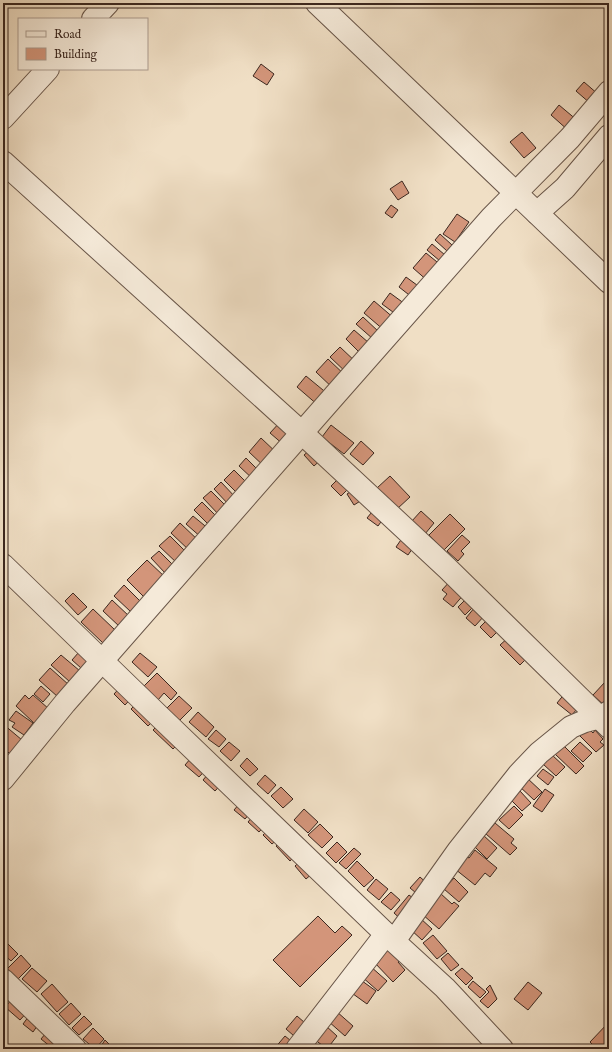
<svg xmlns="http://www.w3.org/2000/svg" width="612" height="1052" font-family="'IM FELL English',serif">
	<rect width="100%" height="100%" fill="#f0dfc5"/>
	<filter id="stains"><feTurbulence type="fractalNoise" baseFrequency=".005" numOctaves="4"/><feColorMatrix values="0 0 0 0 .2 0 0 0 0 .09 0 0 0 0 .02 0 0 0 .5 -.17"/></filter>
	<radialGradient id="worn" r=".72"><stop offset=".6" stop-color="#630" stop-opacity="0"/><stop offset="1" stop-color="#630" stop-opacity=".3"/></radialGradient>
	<g fill="#d3957a" stroke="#3b271f">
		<path d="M261,64L274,74L267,85L253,76Z"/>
		<path d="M584,82L599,95L591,104L576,91Z"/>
		<path d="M559,105L578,121L569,131L551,115Z"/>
		<path d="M522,132L536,148L524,158L510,142Z"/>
		<path d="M402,181L409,193L398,200L390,189Z"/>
		<path d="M391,205L398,210L392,218L385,213Z"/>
		<path d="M457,214L469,222L455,242L443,234Z"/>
		<path d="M440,234L452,245L447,251L435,240Z"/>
		<path d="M432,244L445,255L440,261L427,250Z"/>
		<path d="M426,253L442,266L429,282L413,268Z"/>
		<path d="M406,277L421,288L413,298L399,287Z"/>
		<path d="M390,293L405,304L397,315L382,304Z"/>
		<path d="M374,301L395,319L385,331L364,313Z"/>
		<path d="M363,317L379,332L373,339L356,324Z"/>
		<path d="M354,330L369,343L360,353L346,339Z"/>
		<path d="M340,347L359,365L349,375L330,357Z"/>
		<path d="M328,359L348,378L336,391L316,372Z"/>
		<path d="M306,376L329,395L319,406L297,387Z"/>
		<path d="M281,421L294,432L284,445L270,433Z"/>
		<path d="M331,425L354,443L344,454L322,437Z"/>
		<path d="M261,438L280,456L267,469L249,452Z"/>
		<path d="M361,441L374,453L363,465L350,454Z"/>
		<path d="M316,445L325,456L314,466L304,455Z"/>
		<path d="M246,458L262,474L255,481L239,466Z"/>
		<path d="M234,470L253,489L243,499L224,480Z"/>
		<path d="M344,473L354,483L341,496L331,486Z"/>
		<path d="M390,476L410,497L397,509L377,488Z"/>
		<path d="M221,482L237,499L230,506L214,489Z"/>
		<path d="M358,487L365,498L354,505L347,494Z"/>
		<path d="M211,491L228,508L220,516L203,498Z"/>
		<path d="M202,502L219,519L211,527L194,510Z"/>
		<path d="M376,507L386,515L378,526L367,518Z"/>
		<path d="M421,511L434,523L425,534L411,522Z"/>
		<path d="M450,514L465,529L444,550L429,535Z"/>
		<path d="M193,516L210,530L202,538L186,524Z"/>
		<path d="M180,523L200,542L191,552L171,533Z"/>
		<path d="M405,534L417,542L408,555L396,547Z"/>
		<path d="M462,535L470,542L461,551L464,554L458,561L447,551Z"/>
		<path d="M170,536L188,554L178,564L159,546Z"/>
		<path d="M159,551L174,566L166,574L151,558Z"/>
		<path d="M147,560L166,578L145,598L127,580Z"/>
		<path d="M451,580L465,593L453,607L443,599L447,594L442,590Z"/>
		<path d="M124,585L141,602L131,612L114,596Z"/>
		<path d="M73,593L87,607L78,615L65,601Z"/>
		<path d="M467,598L475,605L465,615L458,607Z"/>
		<path d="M112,600L130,617L120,627L103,611Z"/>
		<path d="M475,607L485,615L475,626L466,618Z"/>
		<path d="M93,609L115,630L103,643L81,622Z"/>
		<path d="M489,618L500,629L491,638L480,627Z"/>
		<path d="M509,637L528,657L520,665L500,645Z"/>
		<path d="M79,652L88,660L81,668L72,660Z"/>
		<path d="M140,653L157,667L148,677L132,662Z"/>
		<path d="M61,655L80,671L70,682L51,665Z"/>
		<path d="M50,668L69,685L58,697L39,680Z"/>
		<path d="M157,673L177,693L171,700L164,693L158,700L144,686Z"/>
		<path d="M126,681L137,692L125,705L114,694Z"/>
		<path d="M605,682L609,685V704L606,707L593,695Z"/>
		<path d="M41,686L50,694L43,702L34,694Z"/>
		<path d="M566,692L581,704L572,715L557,703Z"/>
		<path d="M25,695L29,699L33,695L49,709L35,724L16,706Z"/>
		<path d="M179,696L192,708L179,721L167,708Z"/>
		<path d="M141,699L158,716L148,726L131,709Z"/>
		<path d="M16,711L33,723L24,735L12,727L15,723L9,720Z"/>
		<path d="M198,712L214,727L206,737L189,722Z"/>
		<path d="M163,720L183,739L173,749L153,730Z"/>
		<path d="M3,724L22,740L10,754L3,747Z"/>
		<path d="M587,727L593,733L595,730L603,739L600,742L604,745L596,752L579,735Z"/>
		<path d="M216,730L226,739L219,747L208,739Z"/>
		<path d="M229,742L240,751L231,761L220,751Z"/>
		<path d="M580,742L592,753L583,762L571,751Z"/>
		<path d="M563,745L584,766L576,774L555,754Z"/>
		<path d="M197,751L212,763L199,777L185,765Z"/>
		<path d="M552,755L565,767L556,776L543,764Z"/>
		<path d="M247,758L258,769L250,776L240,766Z"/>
		<path d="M214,767L227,778L215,791L203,780Z"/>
		<path d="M543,769L554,777L548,785L537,776Z"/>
		<path d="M265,775L276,785L268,794L257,784Z"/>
		<path d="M526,777L542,792L534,800L518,785Z"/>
		<path d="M281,787L293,799L283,808L271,796Z"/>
		<path d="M545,789L554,795L542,812L533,806Z"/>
		<path d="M520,791L531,803L522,811L511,800Z"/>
		<path d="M246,796L257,805L245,819L234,810Z"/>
		<path d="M514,806L523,815L509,829L499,820Z"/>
		<path d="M304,809L318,822L308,833L294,820Z"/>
		<path d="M258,810L270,820L259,832L248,822Z"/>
		<path d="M495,823L514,839L511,843L517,848L510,855L486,834Z"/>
		<path d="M320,824L333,837L322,848L308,835Z"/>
		<path d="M271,827L280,837L272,844L263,835Z"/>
		<path d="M482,834L497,848L487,859L472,844Z"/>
		<path d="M287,836L300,850L290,861L276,846Z"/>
		<path d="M337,842L347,852L336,863L326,853Z"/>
		<path d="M354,848L361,854L346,869L339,863Z"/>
		<path d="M475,850L497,868L490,877L485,873L475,885L455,869L466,856L469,858Z"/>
		<path d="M307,855L321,866L306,879L295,866Z"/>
		<path d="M357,861L374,878L364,887L348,871Z"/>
		<path d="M420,877L430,886L421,897L410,888Z"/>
		<path d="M454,878L468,892L459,902L444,889Z"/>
		<path d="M376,879L388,889L379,900L367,890Z"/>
		<path d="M391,892L400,900L391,910L381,902Z"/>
		<path d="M440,893L452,904L454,902L459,906L439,929L422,914Z"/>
		<path d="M409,895L418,902L403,921L394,913Z"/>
		<path d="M318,916L335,933L342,926L352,935L300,987L273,960Z"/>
		<path d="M420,918L432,929L422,940L410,929Z"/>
		<path d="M433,935L447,951L437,959L423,943Z"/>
		<path d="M8,944L18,954L11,961L3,954V950Z"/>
		<path d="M390,944L403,957L398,962L405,970L393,982L373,961Z"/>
		<path d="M448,953L459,965L451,971L441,959Z"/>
		<path d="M21,955L31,966L18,979L7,969Z"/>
		<path d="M370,966L387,981L378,991L361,976Z"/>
		<path d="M32,968L47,981L37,992L22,979Z"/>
		<path d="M462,968L473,978L466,985L455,974Z"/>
		<path d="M358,978L376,991L367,1004L349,991Z"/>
		<path d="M473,981L486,992L480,998L468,987Z"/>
		<path d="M528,982L542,993L528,1010L514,999Z"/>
		<path d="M52,984L68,1002L57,1012L41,994Z"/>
		<path d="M490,985L497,999L488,1008L480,1001L489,992L486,989Z"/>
		<path d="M15,996L30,1009L20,1020L5,1007Z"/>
		<path d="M71,1003L81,1014L69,1025L59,1014Z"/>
		<path d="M336,1011L353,1026L345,1036L328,1021Z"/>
		<path d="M32,1012L42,1019L33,1032L23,1024Z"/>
		<path d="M84,1016L92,1024L79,1035L72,1028Z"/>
		<path d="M297,1016L312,1029L301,1042L286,1029Z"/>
		<path d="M609,1022V1049H597L590,1042Z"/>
		<path d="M325,1025L337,1036L327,1049L314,1039Z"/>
		<path d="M50,1028L60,1036L51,1047L41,1039Z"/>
		<path d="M93,1028L104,1039L95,1049L83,1039Z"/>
		<path d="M285,1036L296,1045L292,1049H274Z"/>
		<path d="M105,1040L109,1044L107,1047L109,1049H99Z"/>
		<path d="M312,1042L321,1049H306Z"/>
	</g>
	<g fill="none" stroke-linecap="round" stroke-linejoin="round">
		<defs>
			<g id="minor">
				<path d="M317,3L609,282"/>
				<path d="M93,19L108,3"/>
				<path d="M3,118L48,69"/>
				<path d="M3,162L302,433L447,568L609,727"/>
				<path d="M537,213L565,188L609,136"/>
				<path d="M3,565L159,716L386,934L445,988L502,1049"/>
				<path d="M3,779L65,703L335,395L491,218L570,138L609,92"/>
				<path d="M394,941L458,851L519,774L539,753L571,727L585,721L600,717L609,712"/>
				<path d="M3,980L75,1049"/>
				<path d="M297,1049L386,934"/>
			</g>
		</defs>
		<use href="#minor" stroke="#685548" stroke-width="24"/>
		<use href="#minor" stroke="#f5ead9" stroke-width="22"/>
	</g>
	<rect width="612" height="1052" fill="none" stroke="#f0dfc5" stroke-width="16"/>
	<rect x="4" y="4" width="604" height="1044" fill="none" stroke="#3b271f" stroke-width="2"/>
	<rect x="8" y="8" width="596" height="1036" fill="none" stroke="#3b271f"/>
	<rect x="18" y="18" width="130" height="52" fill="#f5ead9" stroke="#ab9c8f"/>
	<rect x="26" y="31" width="20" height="6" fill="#f5ead9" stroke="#ab9c8f"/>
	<text x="54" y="38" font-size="12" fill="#3b271f">Road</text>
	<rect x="26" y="48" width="20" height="12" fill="#d3957a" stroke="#ab9c8f"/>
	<text x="54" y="58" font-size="12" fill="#3b271f">Building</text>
	<rect width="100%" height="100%" filter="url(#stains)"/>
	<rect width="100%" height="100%" fill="url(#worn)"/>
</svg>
